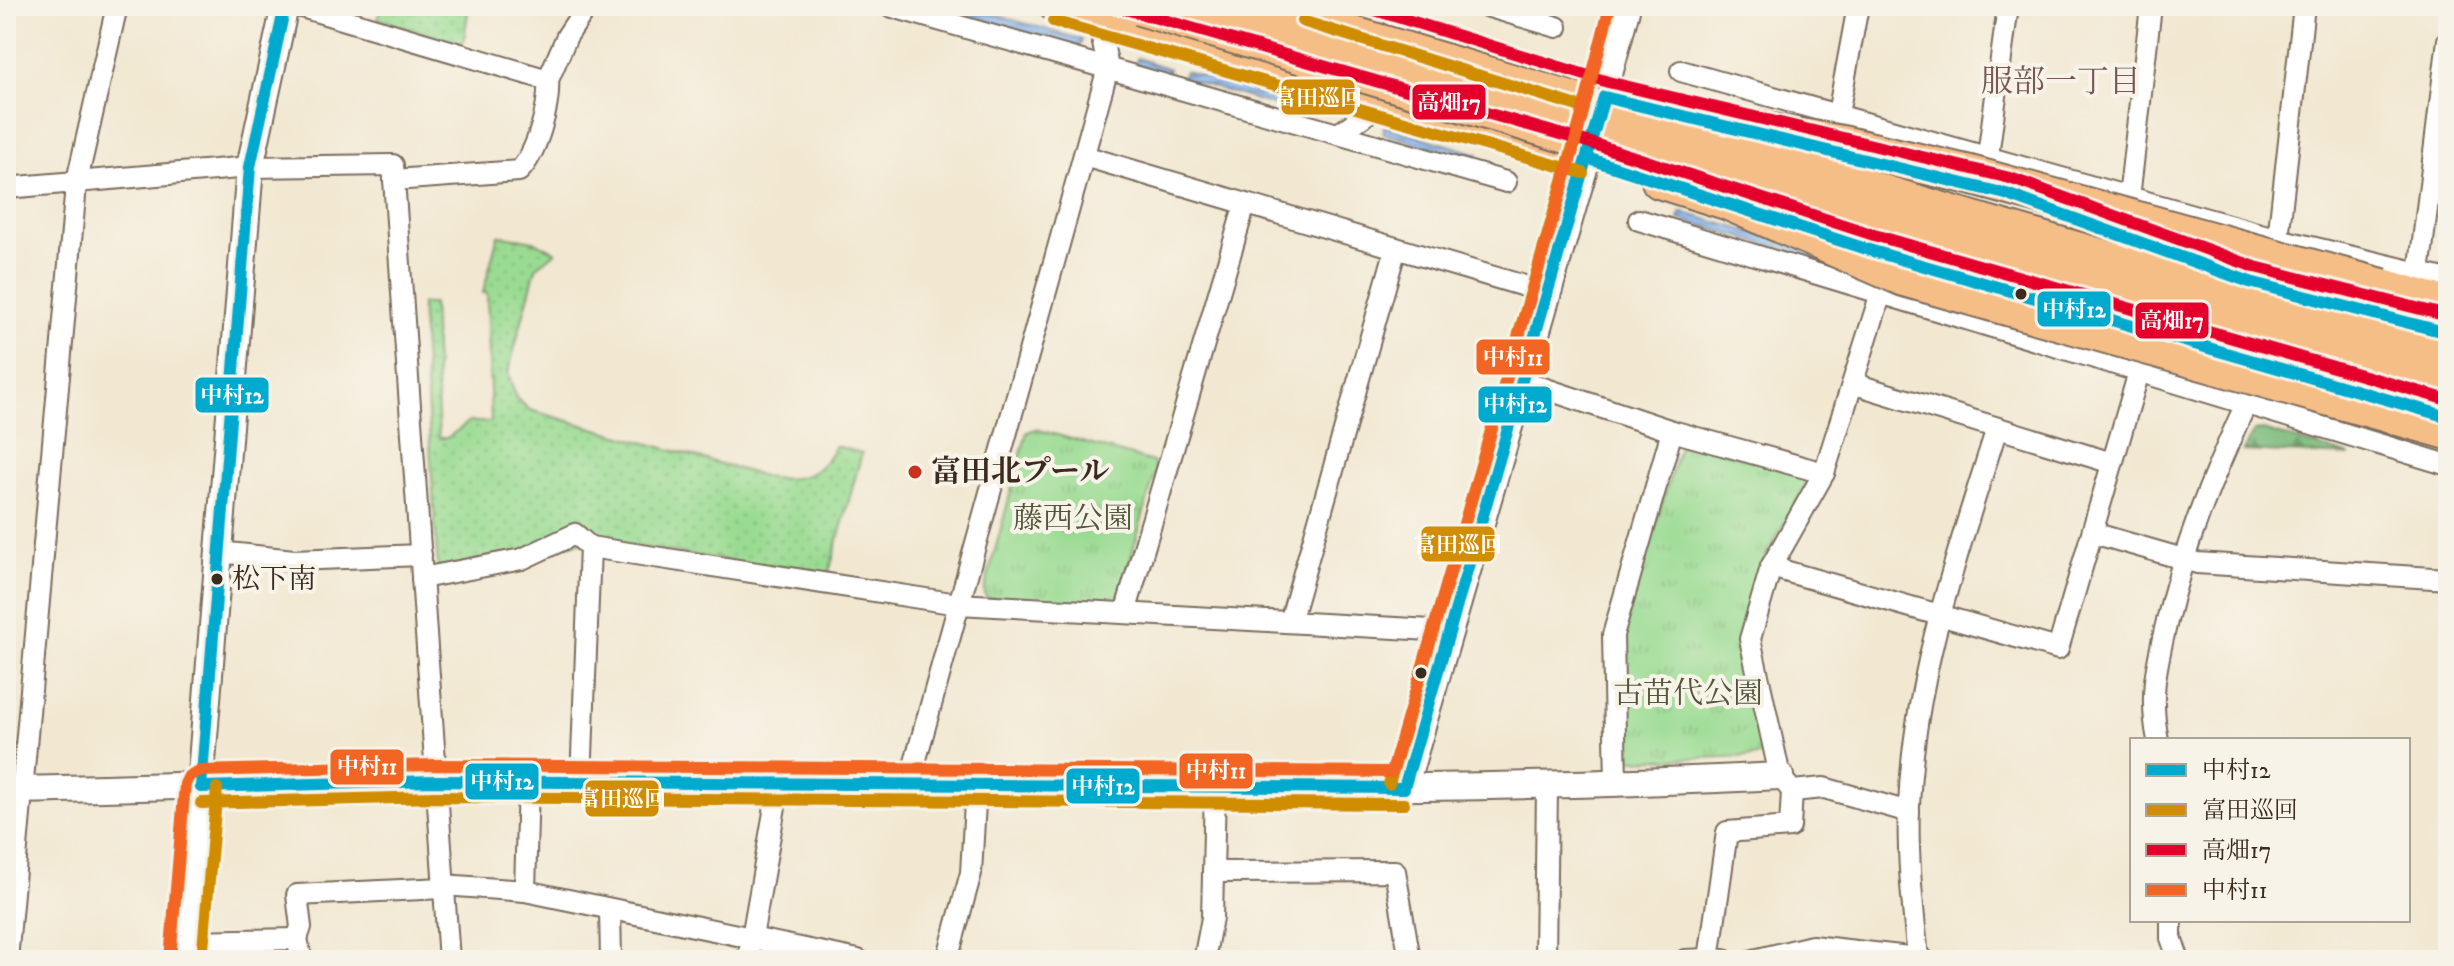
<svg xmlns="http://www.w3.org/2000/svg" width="2454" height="966" font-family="'IM FELL DW Pica','Noto Serif JP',serif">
	<defs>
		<pattern id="grass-dots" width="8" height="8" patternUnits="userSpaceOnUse" patternTransform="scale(2)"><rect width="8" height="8" fill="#9adb92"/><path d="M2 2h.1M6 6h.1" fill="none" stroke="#86bc7d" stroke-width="1.8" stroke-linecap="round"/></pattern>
		<pattern id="forest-firs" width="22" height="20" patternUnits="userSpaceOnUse" patternTransform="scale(2)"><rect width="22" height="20" fill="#7bbb7c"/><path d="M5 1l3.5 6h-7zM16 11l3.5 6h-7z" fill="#669865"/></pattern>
		<pattern id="park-tufts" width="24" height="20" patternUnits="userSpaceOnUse" patternTransform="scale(2)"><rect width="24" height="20" fill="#9adb92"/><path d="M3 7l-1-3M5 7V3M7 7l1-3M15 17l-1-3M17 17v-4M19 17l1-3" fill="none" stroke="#86bc7d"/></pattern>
		<pattern id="water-rules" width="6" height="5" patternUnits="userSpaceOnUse" patternTransform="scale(2)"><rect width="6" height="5" fill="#82b3ee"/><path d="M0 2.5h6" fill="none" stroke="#6c92c0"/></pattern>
	</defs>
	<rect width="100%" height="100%" fill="#f7f3e8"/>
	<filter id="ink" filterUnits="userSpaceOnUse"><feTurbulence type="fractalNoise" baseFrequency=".0125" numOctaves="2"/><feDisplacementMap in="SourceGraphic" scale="16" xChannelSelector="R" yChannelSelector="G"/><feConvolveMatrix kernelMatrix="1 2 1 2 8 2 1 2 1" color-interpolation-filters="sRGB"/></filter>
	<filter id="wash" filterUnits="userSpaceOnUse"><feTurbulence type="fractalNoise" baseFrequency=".006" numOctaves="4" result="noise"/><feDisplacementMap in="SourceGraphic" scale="32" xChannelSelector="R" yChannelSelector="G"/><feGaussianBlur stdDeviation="1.8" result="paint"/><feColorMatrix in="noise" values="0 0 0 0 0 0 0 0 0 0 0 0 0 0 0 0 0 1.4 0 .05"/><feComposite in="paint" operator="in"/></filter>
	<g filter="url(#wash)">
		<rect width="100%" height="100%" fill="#f2e8d2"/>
		<g fill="url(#grass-dots)" stroke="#6a8258" stroke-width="2">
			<path d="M382,6H469L463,45L378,19Z"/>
			<path d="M498,235L534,241L556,252L536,268L508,373L516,398L530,410L770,478C801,481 820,476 835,446L862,453L828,576L595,540L438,570L421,304H433L439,438H447L469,422H491L487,293H483Z"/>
		</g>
		<path fill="url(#forest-firs)" stroke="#5b724d" stroke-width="2" d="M2263,430L2351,456L2243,451L2254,431Z"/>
		<g fill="url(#park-tufts)" stroke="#6a8258" stroke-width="2">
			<path d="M1036,429L1153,462L1156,470L1120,596L1114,603L986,598L984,591L1027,432Z"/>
			<path d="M1690,442L1804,476L1807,483L1762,563L1740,639L1766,748L1761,756L1632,760L1627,756L1622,637L1679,447Z"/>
			<path d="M765,949L820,960H756L757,953Z"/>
		</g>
		<g fill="url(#water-rules)" stroke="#5e6e86" stroke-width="2">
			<path d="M966,6L1082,40L1079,47L964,14Z"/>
			<path d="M1137,58L1169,69L1167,76L1135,66Z"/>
			<path d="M1185,71L1273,98L1332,107L1330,114L1273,105L1182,78Z"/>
			<path d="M1384,126L1478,154L1476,161L1383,133Z"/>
			<path d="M1681,212L1844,259L1841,267L1679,219Z"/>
		</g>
	</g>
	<g filter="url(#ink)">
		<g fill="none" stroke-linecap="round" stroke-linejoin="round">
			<defs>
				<g id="minor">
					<path d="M298,6L548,80L567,36L587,6"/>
					<path d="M889,6L1506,182"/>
					<path d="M1387,6L1406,35"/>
					<path d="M1486,6L1557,27"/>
					<path d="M1681,71L2278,239L2448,280"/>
					<path d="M1838,114L1858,6"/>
					<path d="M1338,134L1384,102"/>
					<path d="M1084,156L1548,293"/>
					<path d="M1988,156L2008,6"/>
					<path d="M394,180L519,171C537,153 550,105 548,80"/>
					<path d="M6,188L250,167L393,165L449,960"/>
					<path d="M2129,198L2151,6"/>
					<path d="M1639,220L2448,465"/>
					<path d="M2278,239L2304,6"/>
					<path d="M2419,273L2448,40"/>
					<path d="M1522,381L1672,431L1824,473"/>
					<path d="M1855,384L2112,463"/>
					<path d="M2093,533L2197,563L2448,579"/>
					<path d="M219,552L294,560L421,555"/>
					<path d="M1771,567L2058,649L2139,372"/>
					<path d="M422,578L522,559L575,534L590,547"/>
					<path d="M1125,613L1245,204"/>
					<path d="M1290,622L1396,248"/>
					<path d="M2158,740C2149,696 2156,668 2166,625C2184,546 2211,480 2245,406"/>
					<path d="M528,782L525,891L858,960"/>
					<path d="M581,782L590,547L958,604L1450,631"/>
					<path d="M909,784L1108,68L1098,18"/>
					<path d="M1616,784L1613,635L1672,431"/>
					<path d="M1792,791L1824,788L1909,812"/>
					<path d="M1213,872L1395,871L1410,960"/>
					<path d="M443,885L525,891"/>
					<path d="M610,909L611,960"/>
					<path d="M2171,920V938L2179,960"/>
					<path d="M297,939L301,927L297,895L443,888"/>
					<path d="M188,941L297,939L302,960"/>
					<path d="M7,960L76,185L117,6"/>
					<path d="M748,960L779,784"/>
					<path d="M947,960L971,873L976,785"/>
					<path d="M1204,960L1212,918L1215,787"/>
					<path d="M1545,960L1547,786"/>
					<path d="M1685,960L1709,959"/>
					<path d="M1724,960L1709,959L1727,832L1790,827L1792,791L1780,776L1750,639L1771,567L1824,473L1881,293"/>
					<path d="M1754,960L1812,946L1918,958"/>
					<path d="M1924,960L1918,958C1913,908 1907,857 1909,806C1914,675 1958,552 1997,428"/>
				</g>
				<g id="tertiary">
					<path d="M1404,788L1587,158L1627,6"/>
					<path d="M6,790C151,788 297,781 443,781C888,782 1334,799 1780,776"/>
					<path d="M186,960L250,167L285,6"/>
				</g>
				<g id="trunk">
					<path d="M1057,6L1547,147"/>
					<path d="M1659,181L1758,212"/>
					<path d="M2089,224L2250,282L2448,333"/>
				</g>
				<path id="motorway" d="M2382,288L2448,307"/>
			</defs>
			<use href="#minor" stroke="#7b6c5d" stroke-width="24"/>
			<use href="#tertiary" stroke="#7b6c5d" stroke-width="30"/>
			<use href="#trunk" stroke="#7b6c5d" stroke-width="38"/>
			<use href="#motorway" stroke="#7b6c5d" stroke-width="42"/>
			<use href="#minor" stroke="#fff" stroke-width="20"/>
			<use href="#tertiary" stroke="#fff" stroke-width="26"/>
			<use href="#trunk" stroke="#f6be87" stroke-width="34"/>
			<use href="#motorway" stroke="#f6be87" stroke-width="38"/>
			<defs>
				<g id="motorway-bridge">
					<path d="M1140,6L1690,171L2448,386"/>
					<path d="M1252,6C1650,123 2047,248 2448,355"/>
					<path d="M1708,122L1842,145L1970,175L2382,288"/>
					<path d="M1731,202L1904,277L2448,430"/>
				</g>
			</defs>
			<use href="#motorway-bridge" stroke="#7b6c5d" stroke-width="42" stroke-linecap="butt"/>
			<use href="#motorway-bridge" stroke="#f6be87" stroke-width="38"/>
			<defs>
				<g id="bus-1">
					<path d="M1587,158L1869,250L2448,417"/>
					<path d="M201,787L436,781L1404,788"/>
					<path d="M201,787L250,167L285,6"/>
					<path d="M1404,788L1604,97L2006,194L2250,282L2448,333"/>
				</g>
				<g id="bus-2">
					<path d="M1053,21L1583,173"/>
					<path d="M1302,21L1584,108L1389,784"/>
					<path d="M201,803L436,797L1404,804"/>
					<path d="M202,960L217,788"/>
				</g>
				<g id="bus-3">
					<path d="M1115,6L1591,143L1874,235L2448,400"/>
					<path d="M1362,6L1608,82L2010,178L2255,267L2448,316"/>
				</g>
				<path id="bus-4" d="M170,959L185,784L189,776L199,771L436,765L1392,772L1572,154L1610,6"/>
			</defs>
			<use href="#bus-1" stroke="#f7f3e8" stroke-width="18"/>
			<use href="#bus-2" stroke="#f7f3e8" stroke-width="18"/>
			<use href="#bus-3" stroke="#f7f3e8" stroke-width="18"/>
			<use href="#bus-4" stroke="#f7f3e8" stroke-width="18"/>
			<use href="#bus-1" stroke="#00a9ce" stroke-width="12"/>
			<use href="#bus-2" stroke="#d18d06" stroke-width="12"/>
			<use href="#bus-3" stroke="#e4002b" stroke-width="12"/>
			<use href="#bus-4" stroke="#f26522" stroke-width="12"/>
		</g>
	</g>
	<g fill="#3b2a1e" stroke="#f7f3e8" stroke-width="3">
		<circle cx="2021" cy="294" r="7"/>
		<circle cx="217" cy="579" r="7"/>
		<circle cx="1421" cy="673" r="7"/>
	</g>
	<circle fill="#c8321e" stroke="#f7f3e8" stroke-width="3" cx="915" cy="472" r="8"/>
	<g text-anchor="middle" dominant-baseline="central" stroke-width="8" stroke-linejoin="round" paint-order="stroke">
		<g font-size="28" fill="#3b2a1e" stroke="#f7f3e8" text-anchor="start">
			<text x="232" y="579">松下南</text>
		</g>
		<g font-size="30" font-weight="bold" fill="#3b2a1e" stroke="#f7f3e8" text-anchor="start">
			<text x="931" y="472">富田北プール</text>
		</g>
		<g font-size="30" fill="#53563b" stroke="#f7f3e8">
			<text x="1073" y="519">藤西公園</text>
			<text x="1688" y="694">古苗代公園</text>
		</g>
		<g font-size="32" fill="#785758" stroke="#f7f3e8">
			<text x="2061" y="83">服部一丁目</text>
		</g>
	</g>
	<g stroke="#f7f3e8" stroke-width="3">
		<rect x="1280" y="78" width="76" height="38" rx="8" fill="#d18d06"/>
		<rect x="1411" y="83" width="76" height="38" rx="8" fill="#e4002b"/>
		<rect x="2036" y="290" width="76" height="38" rx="8" fill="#00a9ce"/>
		<rect x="2134" y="301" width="76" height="39" rx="8" fill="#e4002b"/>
		<rect x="1475" y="338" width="76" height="38" rx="8" fill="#f26522"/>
		<rect x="194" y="376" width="76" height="38" rx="8" fill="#00a9ce"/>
		<rect x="1477" y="385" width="76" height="39" rx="8" fill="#00a9ce"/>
		<rect x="1420" y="525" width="76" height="38" rx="8" fill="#d18d06"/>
		<rect x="329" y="748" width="76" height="38" rx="8" fill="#f26522"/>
		<rect x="1178" y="752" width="76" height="38" rx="8" fill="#f26522"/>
		<rect x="464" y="762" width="76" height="39" rx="8" fill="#00a9ce"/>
		<rect x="1065" y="767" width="76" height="38" rx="8" fill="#00a9ce"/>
		<rect x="584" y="779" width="76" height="39" rx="8" fill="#d18d06"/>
	</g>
	<g font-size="22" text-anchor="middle" font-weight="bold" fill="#fff">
		<text x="1318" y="105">富田巡回</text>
		<text x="1449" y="110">高畑17</text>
		<text x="2074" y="317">中村12</text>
		<text x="2172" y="328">高畑17</text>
		<text x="1513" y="365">中村11</text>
		<text x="232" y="403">中村12</text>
		<text x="1515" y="412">中村12</text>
		<text x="1458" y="552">富田巡回</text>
		<text x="367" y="774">中村11</text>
		<text x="1216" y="778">中村11</text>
		<text x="502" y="789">中村12</text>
		<text x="1103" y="794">中村12</text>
		<text x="622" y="806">富田巡回</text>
	</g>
	<rect width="2454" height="966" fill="none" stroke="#f7f3e8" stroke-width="32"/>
	<rect x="2130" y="738" width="280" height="184" fill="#f7f3e8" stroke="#aca397" stroke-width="2"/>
	<rect x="2146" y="764" width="40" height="12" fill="#00a9ce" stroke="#aca397" stroke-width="2"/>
	<text x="2202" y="778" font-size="24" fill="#3b2a1e">中村12</text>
	<rect x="2146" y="804" width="40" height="12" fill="#d18d06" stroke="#aca397" stroke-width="2"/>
	<text x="2202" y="818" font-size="24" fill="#3b2a1e">富田巡回</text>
	<rect x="2146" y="844" width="40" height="12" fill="#e4002b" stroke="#aca397" stroke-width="2"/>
	<text x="2202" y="858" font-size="24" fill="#3b2a1e">高畑17</text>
	<rect x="2146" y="884" width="40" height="12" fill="#f26522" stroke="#aca397" stroke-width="2"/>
	<text x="2202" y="898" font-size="24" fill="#3b2a1e">中村11</text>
</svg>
